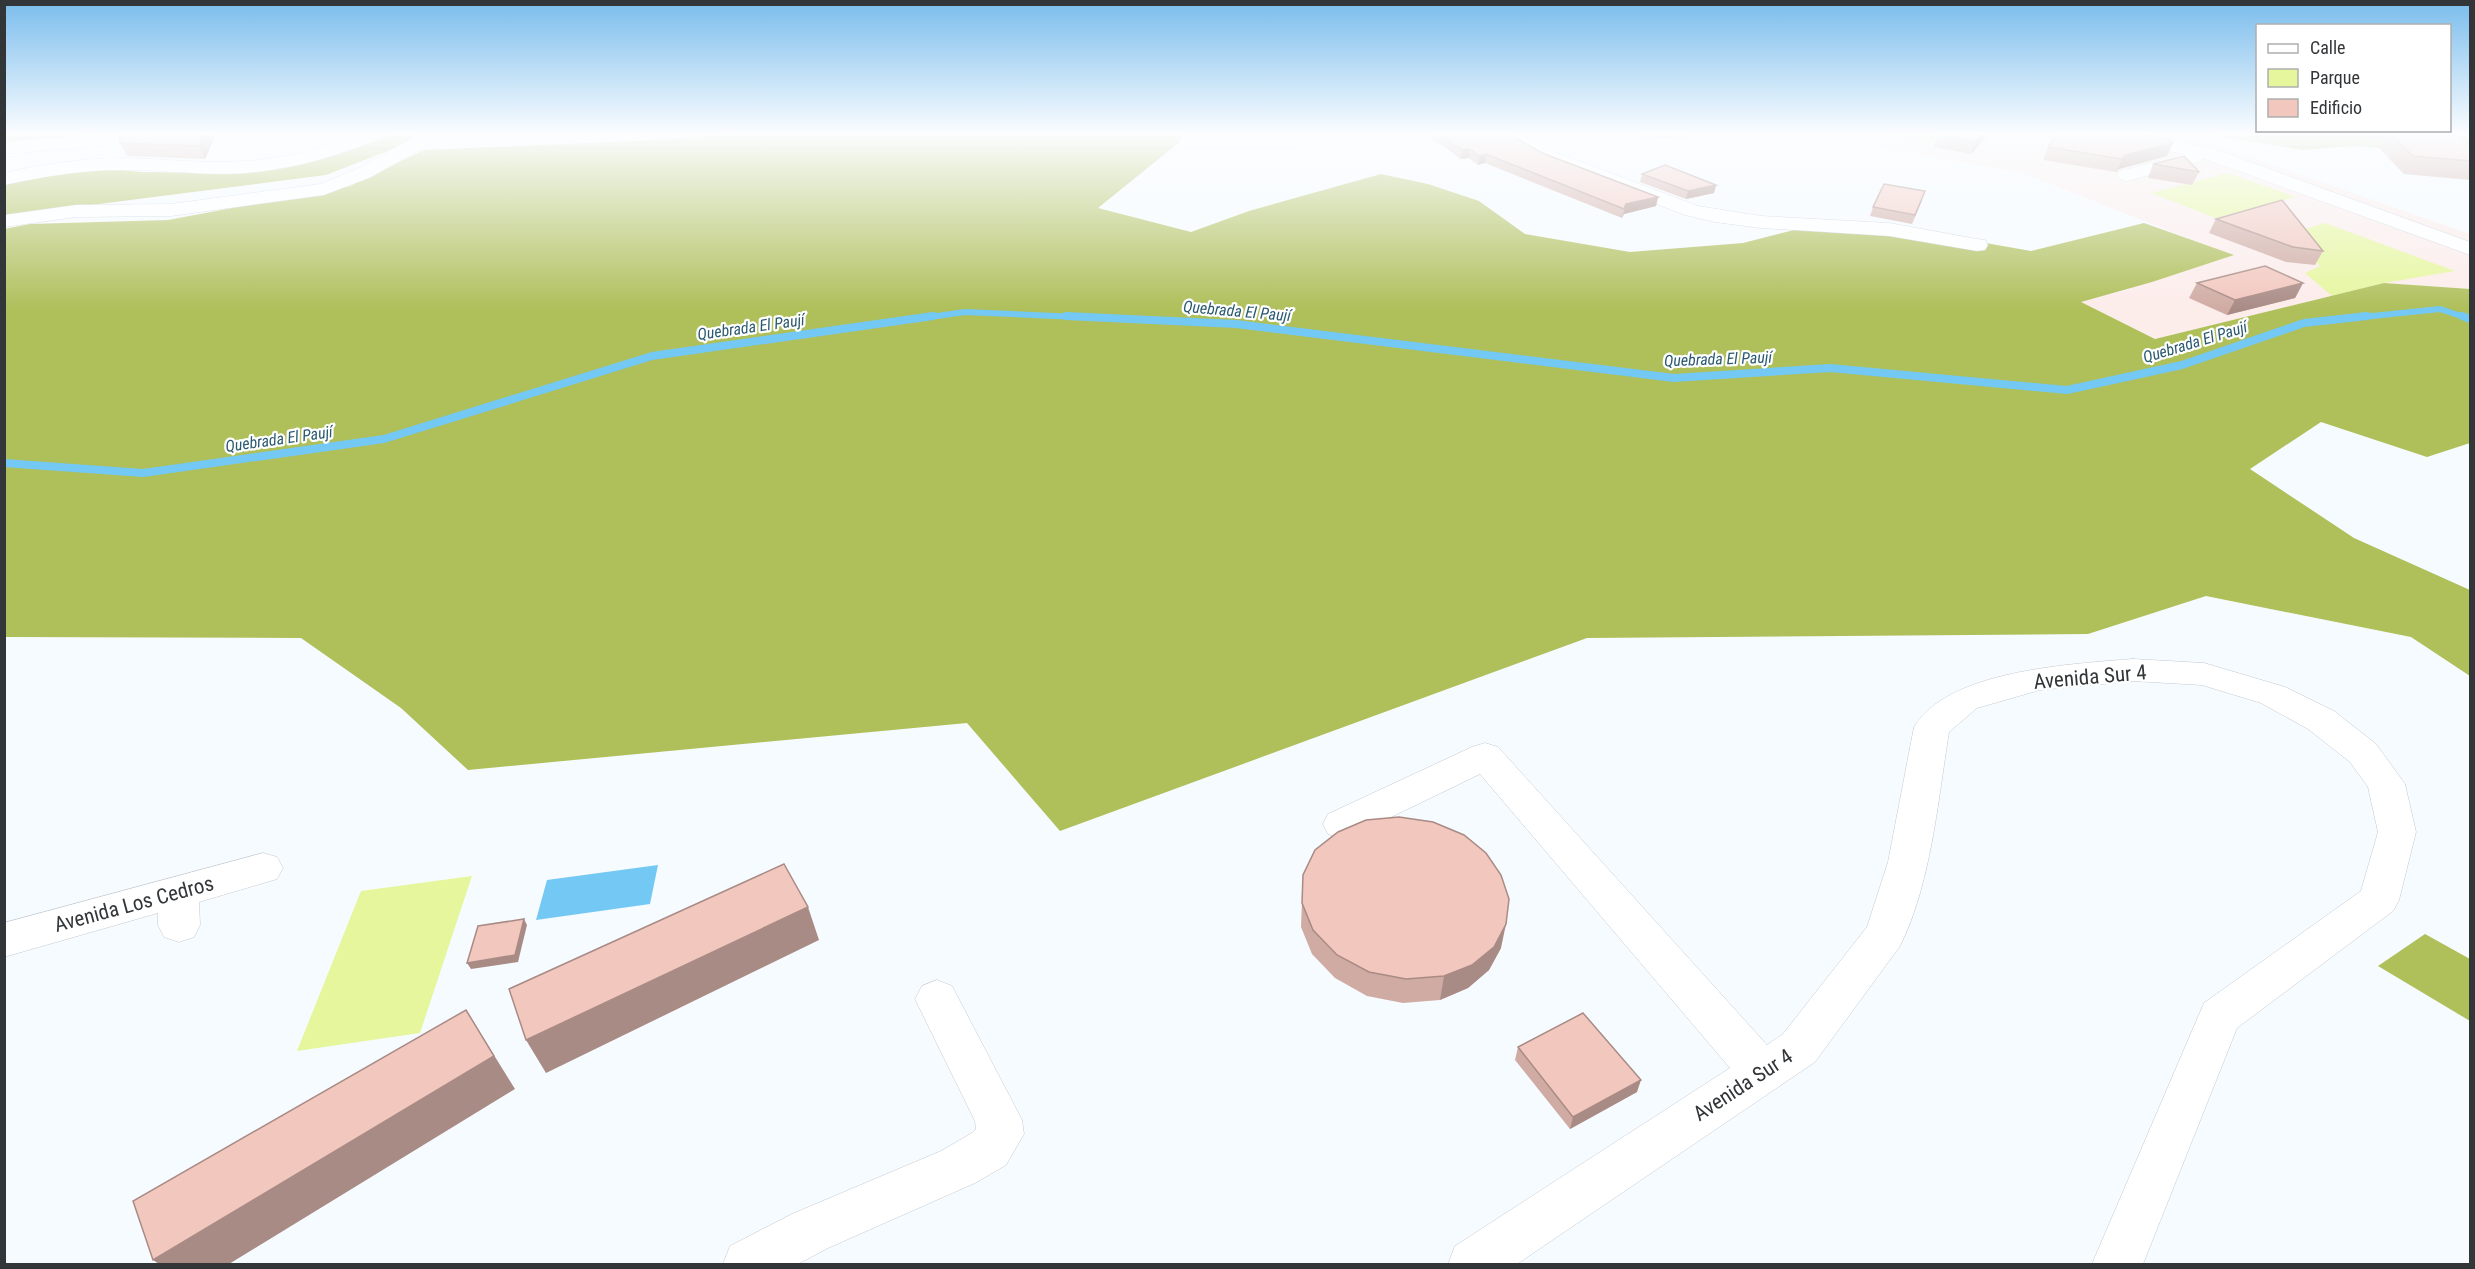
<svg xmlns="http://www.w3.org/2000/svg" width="2475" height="1269" font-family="'Roboto Condensed',sans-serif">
	<rect width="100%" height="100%" fill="#f6fbff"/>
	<path fill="#fcecea" d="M1798,132H2157L2210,143L2470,234V289L2384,283L2156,339L2080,302L2129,289L2187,238L2026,174Z"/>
	<g fill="#e5f69c">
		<path d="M1886,132L1939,134L1929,144L1883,135Z"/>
		<path d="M2228,173L2296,197L2216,218L2151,193Z"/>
		<path d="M2325,223L2455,271L2384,283L2332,296L2305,273L2320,266L2302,247L2276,237Z"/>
		<path d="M472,876L420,1033L297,1051L361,891Z"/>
	</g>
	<g fill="#afbf5a">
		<path d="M5,132H142L5,144Z"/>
		<path d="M389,132H426L398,147L326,175L5,216V183L99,168L141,172L212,173Z"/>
		<path d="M768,132H1192L1098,208L1191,232L1249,211L1381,174L1428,184L1479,201L1525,234L1630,252L1743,243L1802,228L1884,225L2031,251L2144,223L2234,255L2152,282L2081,302L2155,339L2384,283L2470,289V443L2427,457L2321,422L2250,469L2354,538L2470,590V676L2411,637L2206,596L2088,634L1587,638L1060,831L967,723L468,770L401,708L301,638L5,637L4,229L30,224L168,220L350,186L424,150L635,141Z"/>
		<path d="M2194,132H2455L2470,137V155L2354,146L2302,150Z"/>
		<path d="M2425,934L2470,959V1021L2378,966Z"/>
	</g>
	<path fill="#73c9f3" d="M658,865L650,904L536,920L547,880Z"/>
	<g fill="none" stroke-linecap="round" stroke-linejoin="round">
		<g stroke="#73c9f3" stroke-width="6">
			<path d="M923,318L965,312L1100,318"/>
			<path d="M2353,318L2440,309L2467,318"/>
		</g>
		<g stroke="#73c9f3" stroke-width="8">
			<path d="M1066,316L1236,324L1674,378L1830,368L2067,390L2182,365L2304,323L2367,316"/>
			<path d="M2462,316L2470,319"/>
			<path d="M4,463L143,473L384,439L652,356L933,316"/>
		</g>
		<defs>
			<g id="minor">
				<path d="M130,132H205L202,136L196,138L4,154V142Z"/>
				<path d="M364,132H389L386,136C341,155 295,169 246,173C206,176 166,170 127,170C86,169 45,176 4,185V173C44,164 85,158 126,158C166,159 205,164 245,161C286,159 326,147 364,132Z"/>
				<path d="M424,132H447L444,136L371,177L324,195L171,216L76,217L4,227V215L76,205L171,204L320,184L357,169Z"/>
				<path d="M1316,132H1367L1364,136L1358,138L1290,147H1188L1181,145L1179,141L1181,137L1188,135H1290Z"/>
				<path d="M1507,132H1526L1532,139L1555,152L1698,206L1761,216L1889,223L1977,239L1985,240L1988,245L1985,250L1977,251L1889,236L1761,228L1715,222L1685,215L1541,160L1518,147Z"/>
				<path d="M2097,132H2133L2214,149L2470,242V255L2203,158L2201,161L2127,181L2120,179L2117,175L2120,171L2184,154L2100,136Z"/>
				<path d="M2133,659L2204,663L2285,687L2334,711L2376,744L2405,784L2416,832L2399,900L2393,911L2237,1028L2143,1264H2092L2204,1003L2361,891L2378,832L2368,787L2350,762L2308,729L2261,703L2202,685L2133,681L2040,690L1977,708L1949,732C1938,800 1931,884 1900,946L1815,1062L1517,1264H1448L1455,1246L1730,1068L1480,774L1356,834L1342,838L1328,834L1323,824L1328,814L1472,747L1485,743L1498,747L1767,1045L1783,1034L1867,927L1888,862L1914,727C1948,670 2072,664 2133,659Z"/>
				<path d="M263,853L277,857L283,868L277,879L199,902L200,925L194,937L179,942L164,937L158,925V913L4,957V923Z"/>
				<path d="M937,980L952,986L1022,1120L1024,1134L1006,1165L975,1183L828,1248L798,1264H723L730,1246L792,1214L941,1151L972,1133L976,1129L975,1121L915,999L922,986Z"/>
			</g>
		</defs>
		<use href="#minor" stroke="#c3cad1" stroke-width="1"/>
		<use href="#minor" fill="#fff" fill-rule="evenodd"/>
	</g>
	<g fill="#d0aba3">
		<path d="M131,132H211L214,138L205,159L127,156L120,143Z"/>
		<path d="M1423,132H1503L1542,153L1658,197L1656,206L1624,214L1622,218L1485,163L1478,165L1469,158L1461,159Z"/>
		<path d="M1635,132H1691L1689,139L1637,137Z"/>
		<path d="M1866,132H1883L1880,135Z"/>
		<path d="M1991,132L1971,154L1933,147L1938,134Z"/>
		<path d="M2386,132H2405L2470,161V180L2404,174L2378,147Z"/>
		<path d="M2048,147L2167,156L2119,169L2116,172L2043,160Z"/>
		<path d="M2153,164L2199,172L2192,185L2148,178Z"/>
		<path d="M1642,174L1716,185L1714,193L1686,199L1640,182Z"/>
		<path d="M1922,201L1912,224L1870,216L1873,207Z"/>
		<path d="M2216,219L2323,251L2315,265L2286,262L2209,233Z"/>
		<path d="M2197,283H2303L2295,298L2227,315L2189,298Z"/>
		<path d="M1303,875L1501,948L1489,970L1468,988L1440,1000L1403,1003L1367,996L1335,978L1312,954L1301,927Z"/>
		<path d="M1518,1047L1637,1092L1570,1129L1515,1060Z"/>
	</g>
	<g fill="#a98b85">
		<path d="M205,132H211L214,138L205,159L199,146Z"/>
		<path d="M1984,132H1991L1971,154L1975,141Z"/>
		<path d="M2173,143L2167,156L2119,169L2116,172L2122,159L2125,155Z"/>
		<path d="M1470,149L1469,158L1461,159L1462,150Z"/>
		<path d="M1486,154L1485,163L1478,165L1479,156Z"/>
		<path d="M1716,185L1714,193L1686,199L1688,191Z"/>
		<path d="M1658,197L1656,206L1624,214L1622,218L1626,204Z"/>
		<path d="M2303,283L2295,298L2227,315L2235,300Z"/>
		<path d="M808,907L819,940L546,1073L526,1040Z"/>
		<path d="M524,919L527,925L518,962L471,969L467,963Z"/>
		<path d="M1506,924L1501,948L1489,970L1468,988L1440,1000L1444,976Z"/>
		<path d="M466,1010L515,1089L229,1264H159L153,1260Z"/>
		<path d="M1641,1080L1637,1092L1570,1129L1573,1117Z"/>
	</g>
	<g fill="#f2c7be" stroke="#a98b85" stroke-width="1.5">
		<path d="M131,132H205L199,146L120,143V133Z"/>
		<path d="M1436,132H1503L1516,138L1542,153L1658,197L1626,204L1624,209L1486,154L1479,156L1470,149L1462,150Z"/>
		<path d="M1939,132H1984L1975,141L1938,134Z"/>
		<path d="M2060,132H2131L2169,139L2173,143L2125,155L2122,159L2048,147Z"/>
		<path d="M2389,132H2405L2460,137L2470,145V161L2413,156Z"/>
		<path d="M2184,156L2199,172L2153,164Z"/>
		<path d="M1665,165L1716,185L1688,191L1642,174Z"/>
		<path d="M1884,184L1925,191L1915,215L1873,207Z"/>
		<path d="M2282,200L2323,251L2293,247L2216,219Z"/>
		<path d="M2265,266L2303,283L2235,300L2197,283Z"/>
		<path d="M1399,817L1433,822L1464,835L1486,853L1501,875L1509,899L1506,924L1494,947L1472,965L1444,976L1406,979L1369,972L1337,955L1313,930L1302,903L1303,875L1315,850L1338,832L1366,820Z"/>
		<path d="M784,864L808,907L526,1040L509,989Z"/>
		<path d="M524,919L515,955L467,963L478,926Z"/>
		<path d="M466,1010L494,1056L153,1260L133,1201Z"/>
		<path d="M1583,1013L1641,1080L1573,1117L1518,1047Z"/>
	</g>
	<linearGradient id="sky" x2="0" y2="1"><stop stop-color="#79bcec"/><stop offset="0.43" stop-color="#fbfdff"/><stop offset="1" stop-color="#fbfdff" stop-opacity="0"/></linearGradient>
	<rect width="2475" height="310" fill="url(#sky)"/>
	<g text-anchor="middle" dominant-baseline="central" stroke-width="4.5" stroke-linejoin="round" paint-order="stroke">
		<g font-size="16" font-style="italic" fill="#2a5970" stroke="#fff">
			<text transform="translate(1237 311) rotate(5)">Quebrada El Paují</text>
			<text transform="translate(751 327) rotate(-8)">Quebrada El Paují</text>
			<text transform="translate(2195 342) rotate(-17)">Quebrada El Paují</text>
			<text transform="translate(1718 359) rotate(-2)">Quebrada El Paují</text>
			<text transform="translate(279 439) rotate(-8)">Quebrada El Paují</text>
		</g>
		<g font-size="21" fill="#333638" stroke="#fff">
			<text transform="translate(2090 677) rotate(-5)">Avenida Sur 4</text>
			<text transform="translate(134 904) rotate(-15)">Avenida Los Cedros</text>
			<text transform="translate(1743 1085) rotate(-33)">Avenida Sur 4</text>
		</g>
	</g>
	<rect width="2475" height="1269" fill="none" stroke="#333638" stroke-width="12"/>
	<rect x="2256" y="24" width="195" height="108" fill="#ffffff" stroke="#adafaf" stroke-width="1.5"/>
	<rect x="2268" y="44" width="30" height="9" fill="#ffffff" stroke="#adafaf" stroke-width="1.5"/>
	<text x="2310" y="54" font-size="18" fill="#333638">Calle</text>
	<rect x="2268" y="69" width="30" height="18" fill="#e5f69c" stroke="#adafaf" stroke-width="1.5"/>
	<text x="2310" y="84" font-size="18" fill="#333638">Parque</text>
	<rect x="2268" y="99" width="30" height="18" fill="#f2c7be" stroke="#adafaf" stroke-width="1.5"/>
	<text x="2310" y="114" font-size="18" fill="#333638">Edificio</text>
</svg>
